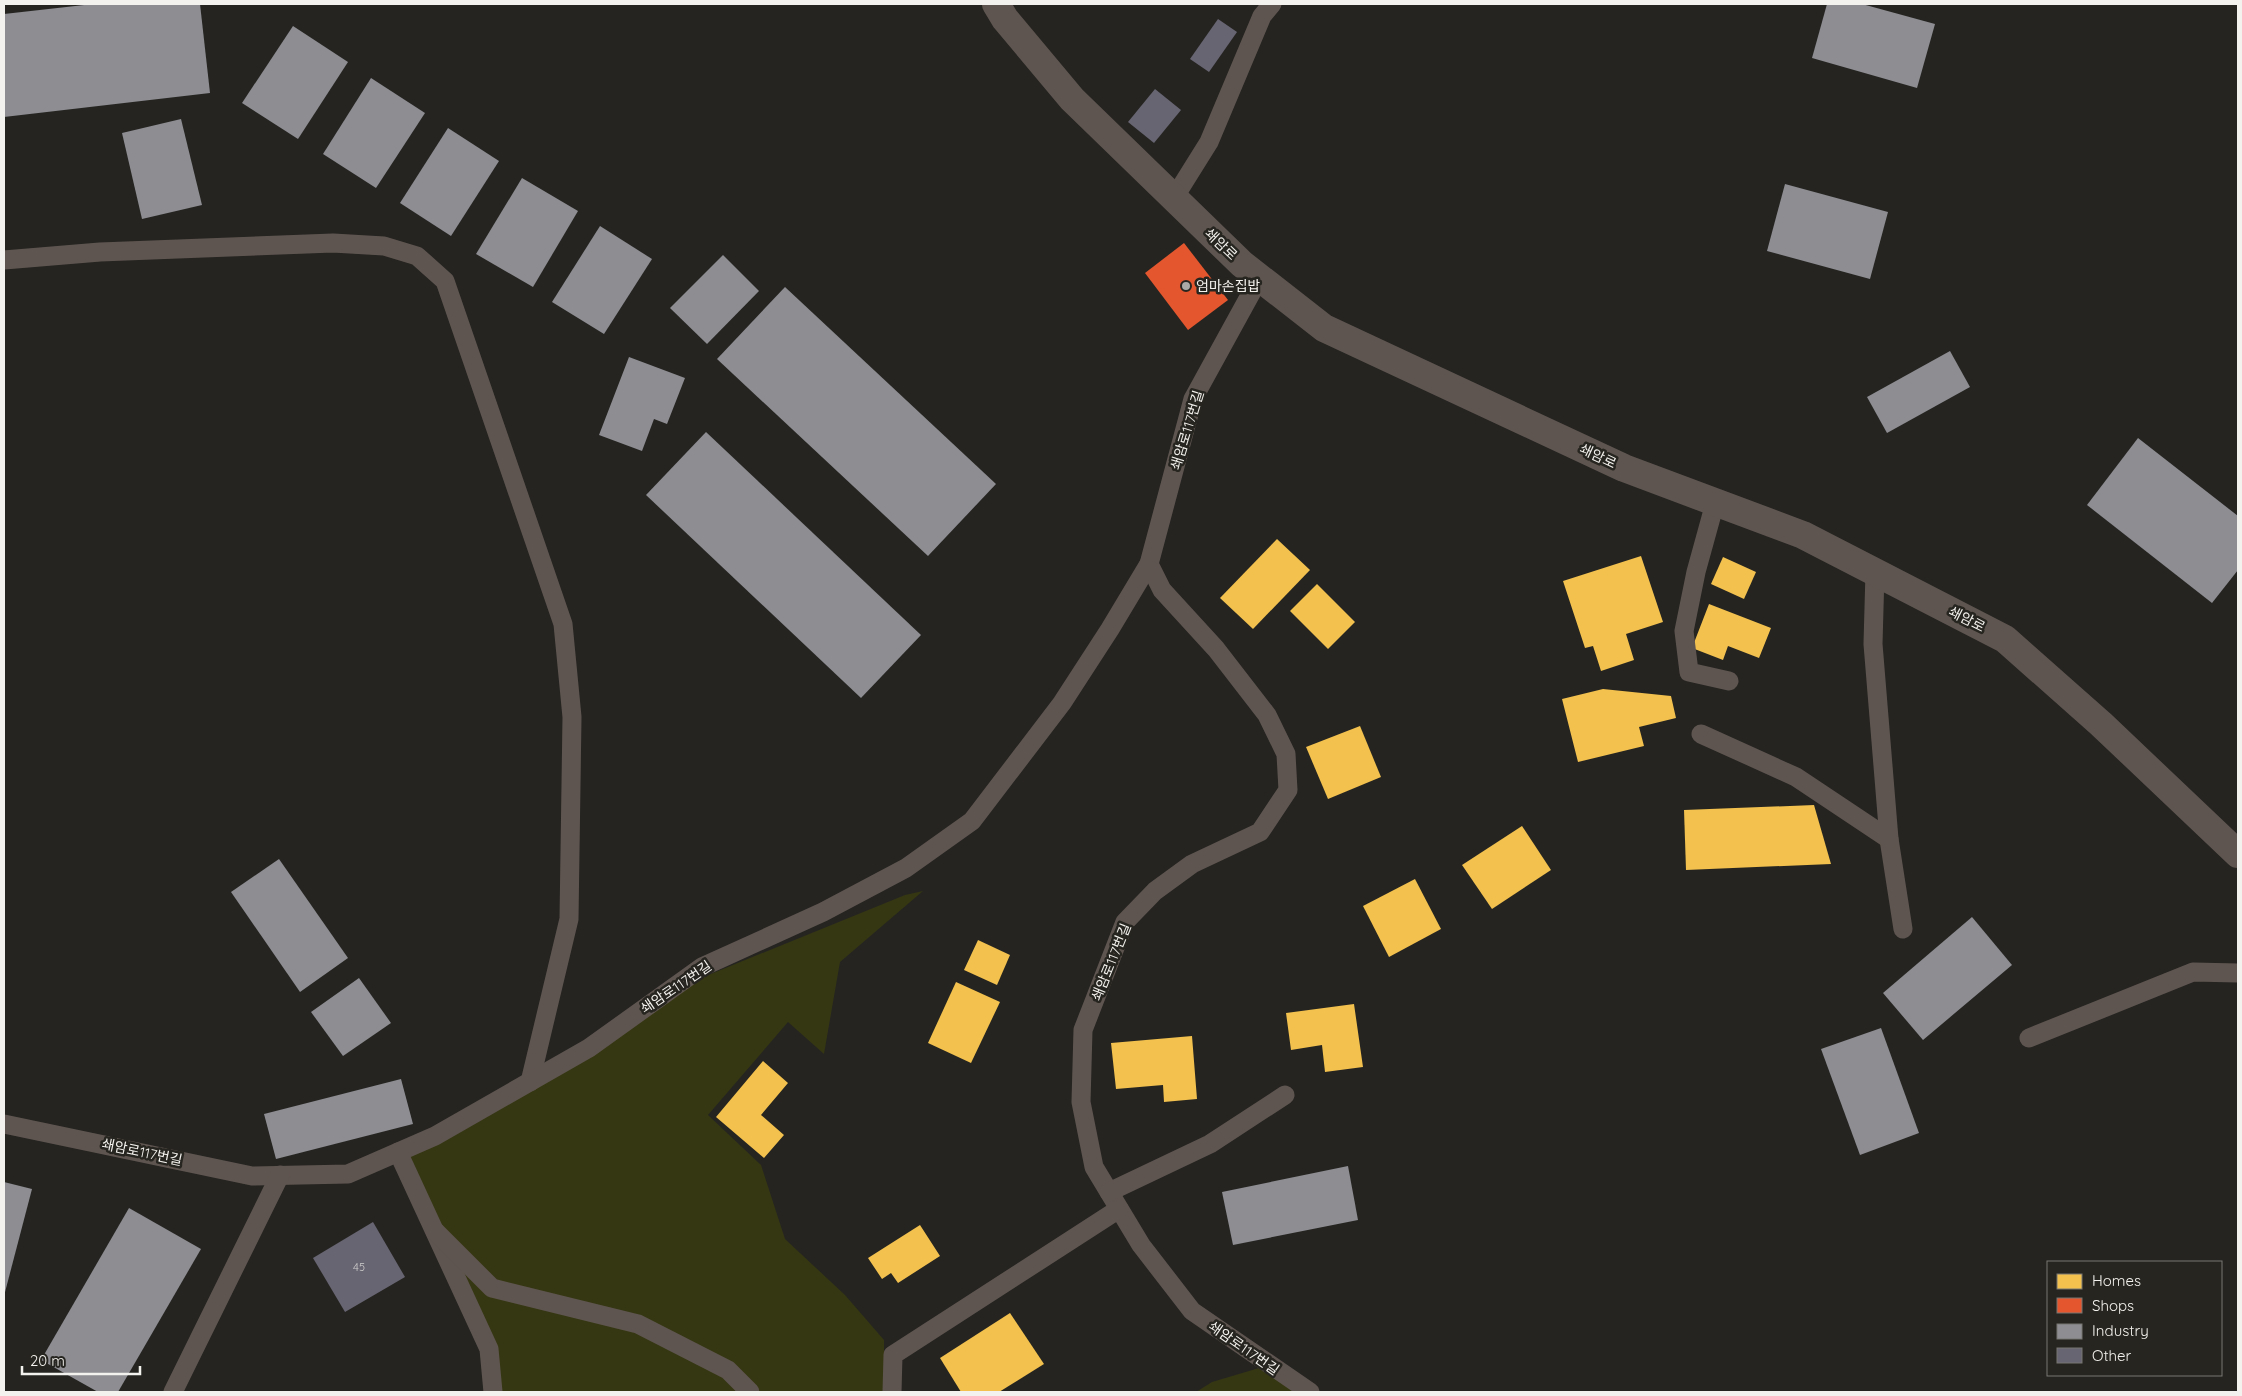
<svg xmlns="http://www.w3.org/2000/svg" width="2242" height="1396" font-family="Quicksand,'Noto Sans KR',sans-serif">
	<rect width="100%" height="100%" fill="#252421"/>
	<g fill="#353713">
		<path d="M923,891L840,962L824,1054L788,1022L708,1115L761,1165L785,1239L845,1295L884,1340V1392H499L410,1156L701,978L905,895Z"/>
		<path d="M1259,1368L1296,1392H1196L1212,1382Z"/>
	</g>
	<g fill="#f2c14e">
		<path d="M1277,539L1310,570L1253,629L1220,598Z"/>
		<path d="M1641,556L1663,622L1626,634L1634,660L1601,671L1593,646L1585,648L1563,581Z"/>
		<path d="M1723,557L1756,572L1744,599L1711,584Z"/>
		<path d="M1317,584L1355,622L1328,649L1290,611Z"/>
		<path d="M1709,604L1771,628L1759,658L1728,646L1723,660L1692,648Z"/>
		<path d="M1603,689L1671,696L1676,718L1639,727L1644,746L1578,762L1562,699Z"/>
		<path d="M1360,726L1381,777L1328,799L1306,747Z"/>
		<path d="M1814,805L1831,864L1686,870L1684,810Z"/>
		<path d="M1522,826L1551,870L1492,909L1462,865Z"/>
		<path d="M1415,879L1441,929L1389,957L1363,906Z"/>
		<path d="M978,940L1010,955L997,985L964,970Z"/>
		<path d="M956,982L1000,1002L971,1063L928,1043Z"/>
		<path d="M1354,1004L1363,1067L1325,1072L1322,1045L1291,1050L1286,1013Z"/>
		<path d="M1192,1036L1197,1099L1164,1102L1163,1085L1116,1089L1111,1043Z"/>
		<path d="M763,1061L788,1083L761,1115L784,1135L764,1158L716,1117Z"/>
		<path d="M920,1225L940,1256L898,1283L891,1273L882,1279L868,1258Z"/>
		<path d="M1010,1313L1044,1364L999,1392H961L940,1358Z"/>
	</g>
	<path fill="#e4572e" d="M1184,243L1228,300L1188,330L1145,273Z"/>
	<g fill="#8d8d92">
		<path d="M93,4H200L210,93L4,117V14Z"/>
		<path d="M1827,4H1862L1935,24L1917,88L1812,58Z"/>
		<path d="M293,26L348,62L298,139L242,103Z"/>
		<path d="M371,78L425,113L376,188L323,154Z"/>
		<path d="M181,119L202,205L142,219L122,133Z"/>
		<path d="M448,128L499,161L451,236L400,203Z"/>
		<path d="M522,178L578,211L533,287L476,254Z"/>
		<path d="M1785,184L1888,212L1870,279L1767,251Z"/>
		<path d="M600,226L652,259L604,334L552,302Z"/>
		<path d="M723,255L759,291L707,344L670,308Z"/>
		<path d="M785,287L996,484L928,556L717,359Z"/>
		<path d="M1950,351L1970,387L1887,433L1867,397Z"/>
		<path d="M629,357L685,378L667,424L654,419L642,451L599,435Z"/>
		<path d="M706,432L921,635L861,698L646,495Z"/>
		<path d="M2138,438L2238,516V570L2212,603L2087,505Z"/>
		<path d="M279,859L348,958L300,992L231,892Z"/>
		<path d="M1972,917L2012,965L1923,1040L1883,993Z"/>
		<path d="M359,978L391,1023L343,1056L311,1012Z"/>
		<path d="M1881,1028L1919,1133L1860,1155L1821,1049Z"/>
		<path d="M401,1079L413,1124L276,1159L264,1114Z"/>
		<path d="M1348,1166L1358,1220L1233,1245L1222,1192Z"/>
		<path d="M4,1182L32,1189L4,1296Z"/>
		<path d="M129,1208L201,1249L118,1392H98L41,1360Z"/>
	</g>
	<g fill="#686572">
		<path d="M1218,19L1237,32L1209,72L1190,59Z"/>
		<path d="M1155,89L1181,110L1154,143L1128,122Z"/>
		<path d="M373,1222L405,1277L345,1312L313,1258Z"/>
	</g>
	<g fill="none" stroke-linecap="round" stroke-linejoin="round">
		<g stroke="#5f5550" stroke-width="19">
			<path d="M1174,198L1209,142L1262,16L1272,4"/>
			<path d="M4,260L100,252L333,243L384,246L417,256L445,281L563,624L572,717L569,919L530,1082"/>
			<path d="M1715,503L1696,572L1684,631L1689,672L1729,681"/>
			<path d="M1149,564L1162,590L1216,649L1267,715L1286,754L1288,790L1260,832L1192,864L1155,891L1125,922L1083,1030L1081,1102L1094,1167L1141,1245L1192,1311L1310,1392"/>
			<path d="M1875,572L1873,644L1889,839L1903,929"/>
			<path d="M1701,734L1796,777L1889,839"/>
			<path d="M2029,1038L2193,972L2238,973"/>
			<path d="M4,1124L252,1176L348,1174L435,1136L589,1048L702,967L823,912L906,868L972,821L1062,703L1110,629L1149,564L1193,399L1260,277"/>
			<path d="M398,1152L489,1349L493,1392"/>
			<path d="M1109,1192L1210,1144L1285,1095"/>
			<path d="M435,1231L492,1288L638,1324L728,1370L750,1392"/>
			<path d="M173,1392L280,1175"/>
			<path d="M892,1392L893,1355L1119,1209"/>
		</g>
		<path stroke="#5f5550" stroke-width="28" d="M996,4L1005,19L1072,99L1242,264L1324,328L1624,468L1803,535L2005,639L2101,724L2238,854"/>
	</g>
	<circle fill="#acaaa6" stroke="#27251f" stroke-width="2" cx="1186" cy="286" r="5"/>
	<g text-anchor="middle" dominant-baseline="central" stroke-width="5" stroke-linejoin="round" paint-order="stroke">
		<g font-size="11" fill="#d1cfcf">
			<text x="359" y="1267">45</text>
		</g>
		<g font-size="14" fill="#f4f2ee" stroke="#27251f">
			<text transform="translate(1221 244) rotate(44)">쇄암로</text>
			<text transform="translate(1187 430) rotate(-73)">쇄암로117번길</text>
			<text transform="translate(1598 456) rotate(25)">쇄암로</text>
			<text transform="translate(1967 619) rotate(27)">쇄암로</text>
			<text transform="translate(1111 962) rotate(-68)">쇄암로117번길</text>
			<text transform="translate(676 987) rotate(-34)">쇄암로117번길</text>
			<text transform="translate(142 1152) rotate(12)">쇄암로117번길</text>
			<text transform="translate(1244 1348) rotate(35)">쇄암로117번길</text>
		</g>
		<g font-size="14" fill="#f4f2ee" stroke="#27251f" text-anchor="start">
			<text x="1196" y="286">엄마손집밥</text>
		</g>
	</g>
	<rect width="2242" height="1396" fill="none" stroke="#f4f2ee" stroke-width="10"/>
	<rect x="2047" y="1261" width="175" height="115" fill="#27251f" stroke="#797772"/>
	<rect x="2057" y="1274" width="25" height="15" fill="#f2c14e" stroke="#797772"/>
	<text x="2092" y="1286" font-size="15" fill="#f4f2ee">Homes</text>
	<rect x="2057" y="1298" width="25" height="15" fill="#e4572e" stroke="#797772"/>
	<text x="2092" y="1311" font-size="15" fill="#f4f2ee">Shops</text>
	<rect x="2057" y="1324" width="25" height="15" fill="#8d8d92" stroke="#797772"/>
	<text x="2092" y="1336" font-size="15" fill="#f4f2ee">Industry</text>
	<rect x="2057" y="1348" width="25" height="15" fill="#686572" stroke="#797772"/>
	<text x="2092" y="1361" font-size="15" fill="#f4f2ee">Other</text>
	<path d="M22 1366v8h118v-8" fill="none" stroke="#f4f2ee" stroke-width="2.5"/>
	<text x="30" y="1366" font-size="15" fill="#f4f2ee" stroke="#27251f" stroke-width="4" paint-order="stroke">20 m</text>
</svg>
